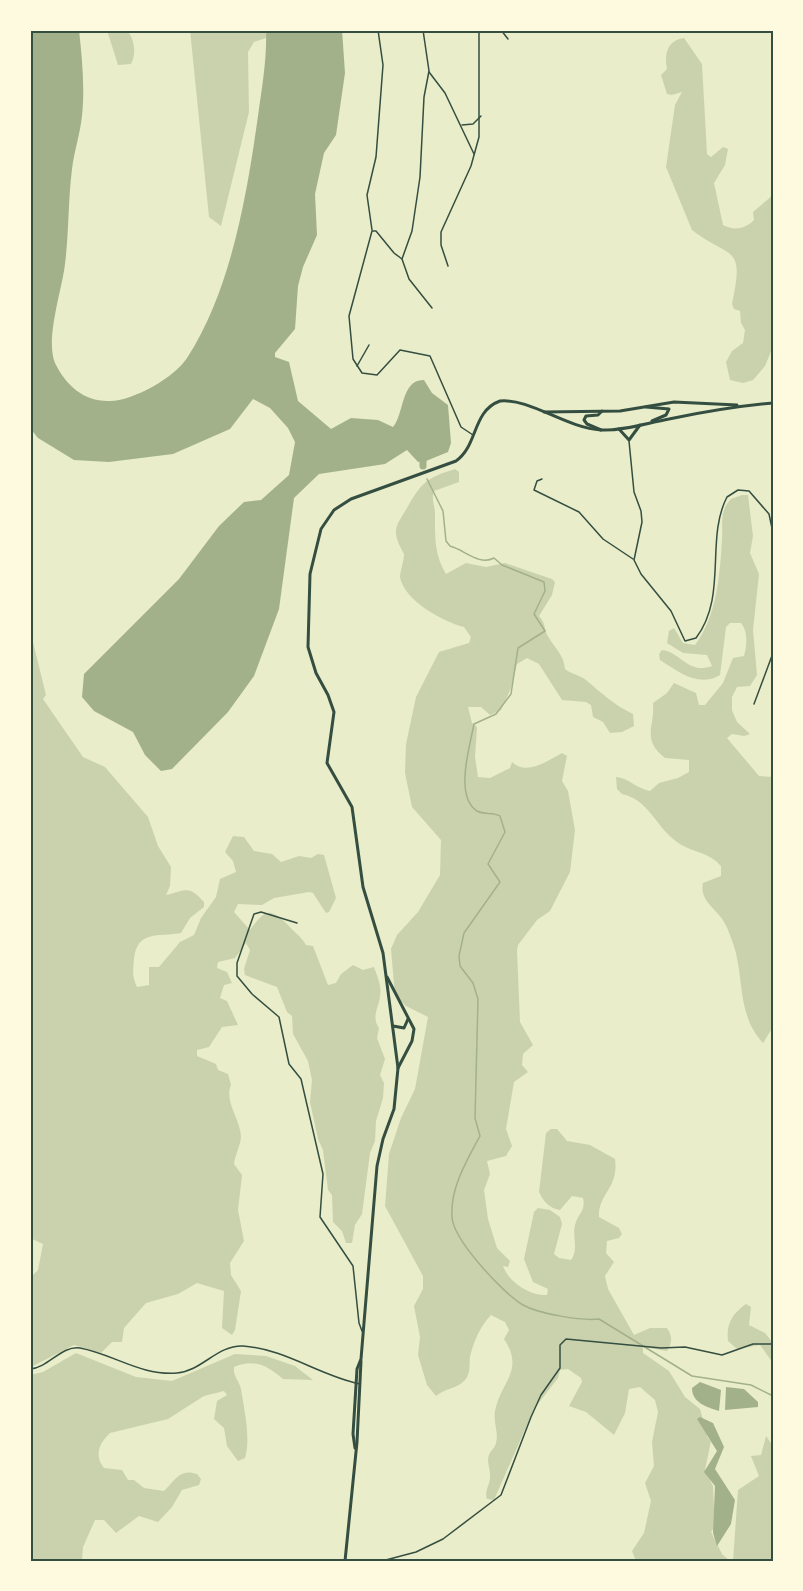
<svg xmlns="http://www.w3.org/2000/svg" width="803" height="1591" font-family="'Space Grotesk',sans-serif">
	<rect width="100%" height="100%" fill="#e9edc9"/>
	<g fill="#cad2ad">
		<path d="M107,30H127C134,39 137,53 131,64L118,65Z"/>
		<path d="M190,30H266V38L254,42L248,52L249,112L221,226L209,217Z"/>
		<path d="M684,38L702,64L707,154L711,157L723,147L728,149L725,165L714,183L723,225C734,231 745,229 754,220L753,212L773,195L772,349L765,366L753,380L743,383L730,380L726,362L732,351L743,343L745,330L741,323L740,311L734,309L732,304C745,243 731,260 692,230L666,167L675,105L682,92L672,95L667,94L661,75L667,69C664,55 667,40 684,38Z"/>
		<path d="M455,469L459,472V482L434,491C431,500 435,505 435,514C435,536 434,554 446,574L466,563L486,567L505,563L552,579L555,582L552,595L539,616C546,623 544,632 549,638C556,649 564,656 565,669C571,674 580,675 586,680C601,693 616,706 633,714L634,726L622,732L610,733L603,722L593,717L591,705L586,702L562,700L539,664L527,658L517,664L511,688L501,710L490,715L481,707H468L472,723L477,727L475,757L478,777L490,778L510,768L512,762C527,776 547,761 562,753L567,756L562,781L568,791L575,830L570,872L550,911L537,920L518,945L517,950L520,1022L533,1045L523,1054L522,1065L528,1072L514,1082L506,1129L512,1146L506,1156L487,1161L490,1174L484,1190L488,1219L497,1248L510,1261L508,1267L503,1266C509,1283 531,1296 547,1295L548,1289L533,1282L524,1259L534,1212L538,1208L550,1210L560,1217L562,1224L554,1254L559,1258L571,1260C579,1249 572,1237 575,1225C578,1213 586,1212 583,1198L572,1196L560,1210C550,1209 543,1201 539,1192L546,1133L551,1129H557L567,1141L590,1145L615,1159C619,1189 598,1193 599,1217L619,1228L622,1234L619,1238L607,1241L606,1253L614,1262L605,1276L608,1289L634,1335L650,1328H667C673,1337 672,1343 667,1351L643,1347V1353L669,1371L685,1397L700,1409L708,1438L711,1441L705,1470L713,1486L715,1527L711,1532L722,1554L730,1561H636L632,1551L644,1533L651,1501L645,1483L654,1466L652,1442L658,1412L655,1400L640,1387L629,1389L625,1413L614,1435L586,1412L569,1406L582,1382L581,1378L568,1369L560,1370L558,1378L534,1409L494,1500L487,1499C484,1490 490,1486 490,1477C491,1469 486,1463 489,1455C490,1451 495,1448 496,1443C499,1433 493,1422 495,1411C501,1381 525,1371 504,1339L509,1330L505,1322L491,1315C480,1327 474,1340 470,1357C469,1365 471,1373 465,1380C457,1389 445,1388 436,1396L427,1385L418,1355L420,1337L414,1306L423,1289V1276L385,1206L389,1154L401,1118L415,1089L428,1017L406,1006L395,995L391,949L397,935L418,912L440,875L441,840L412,807L405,773L406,744L416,697L439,652L469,643L471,637L464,627C444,622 404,601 400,577C400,571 404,561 404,554C391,530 395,528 407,508C421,483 426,478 455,469Z"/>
		<path d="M742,495H748L753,536L750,553L759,574L753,630L757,675L750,686L737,687L732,697V710L737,722L750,734L744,736L732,734L727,738L759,776L773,777V1027L763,1043C736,1014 745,978 733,943C730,936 728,928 724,922C717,909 699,901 703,883L721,876V866C708,851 692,853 677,842C656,827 648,799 622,794L617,789L616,777C629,778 637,789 650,791L659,783L678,778L689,772V760L665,758C641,739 655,727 653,703L667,693L674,683L696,693L699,705H705L723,683L733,658L744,656C747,646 748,631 741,623H730L726,627L720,675C699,688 679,672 660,660L659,654L662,650C681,652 688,675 712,666L707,655L683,653L667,643L669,631L674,628L683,643L695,645C717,616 720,574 722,539C723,524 719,511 731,499Z"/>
		<path d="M30,630L46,695L43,699L83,757L105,767L148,817L158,846L171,867L170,886L166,895C185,891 188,884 204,902V907L190,918L181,933C158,937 137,930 134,959C133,970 132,977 137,987L149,985V967H159L180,942L194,935L201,918L216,897L220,879L236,872L233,861L225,852L233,836L244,837L254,851L272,854L281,862L299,856L311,858L318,854L324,855L336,898L329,912L326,913L313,893L309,892L274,898L262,905L238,904L234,912L250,930C266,908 270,907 290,927C296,934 301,936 306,945L313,946L328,985L336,983L341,974L353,965L363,970L374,967C377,976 382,986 380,996C379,1007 371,1017 379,1028L377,1038L385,1059L380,1075L384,1083L383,1098L376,1121L375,1141L370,1153L362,1214L355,1225L352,1243H346L342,1231L333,1222L332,1195L328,1190L323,1150L318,1139L310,1102L312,1080L308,1061L293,1034L292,1016L287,1012L277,987L245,975L244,969L250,950L246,943L235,958L218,962L217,968L227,972L232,983L224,985L220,998L227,1001L238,1025L222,1027L209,1047L197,1050V1056L216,1064L218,1070L228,1074L231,1085C224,1101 240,1119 241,1136C241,1144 235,1155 234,1164L242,1175L238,1210L244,1241L230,1263L231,1275L241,1291L235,1330L232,1335L222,1328L224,1291L197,1283L178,1294L146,1303L124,1328L122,1342H112L101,1353L74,1345L31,1367L30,1278L38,1270L43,1244L30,1238Z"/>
		<path d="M746,1304L751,1307L749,1325L765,1333L773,1343V1363L760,1345L737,1349L728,1341C726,1324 732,1314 746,1304Z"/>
		<path d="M76,1353L136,1377L172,1381L235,1354L266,1356L295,1366L313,1380L283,1379C268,1366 254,1358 234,1367C233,1377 239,1380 241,1389C244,1408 251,1439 245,1458L238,1461L227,1446L224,1428L214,1419L217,1401L227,1395L224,1391L204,1396L168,1419L110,1433C99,1443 94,1456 104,1468L122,1470L128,1480H134L144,1488L164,1491C175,1480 180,1468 197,1474L201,1479L199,1485L182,1490L172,1507L158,1522L139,1516L116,1533L104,1520H95L83,1547L82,1561H30V1375L43,1372Z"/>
		<path d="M766,1436L773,1446V1561H733L738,1490L759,1476L751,1456L761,1455Z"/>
	</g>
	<g fill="#a3b18a">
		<path d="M30,30H79C82,57 85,88 82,116C80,134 74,152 72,169C68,201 69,233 65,264C62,290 45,339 55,363C66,386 85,402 110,401C133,401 175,377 187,358C231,291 247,194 258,116C262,87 267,59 266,30H342L345,73L336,135L324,153L315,194L317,235L303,267L298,286L295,329L275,353V357L289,362L298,401L331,429L351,418L378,420L393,427C404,415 401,379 424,380L432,393L448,405L451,443L448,452L426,461L418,462L407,450L385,464L319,474L294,498L279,609L254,676L228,712L172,769L161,771L145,755L133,732L94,711L82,697L84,674L179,579L219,526L244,502L261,500L289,475L295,442L288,428L270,408L253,399L230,429L173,454L109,462L74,460L38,438L30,428Z"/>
		<path d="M700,1382L721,1390L719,1411C707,1407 692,1403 692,1388Z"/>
		<path d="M726,1387L744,1389L758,1402V1407L725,1410Z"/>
		<path d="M700,1417L713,1423L724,1447L715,1469L735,1500L731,1524L717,1546L713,1533L715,1486L704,1472L717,1451L697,1419Z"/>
	</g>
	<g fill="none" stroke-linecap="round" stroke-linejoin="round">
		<path stroke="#a3b18a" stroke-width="1.5" d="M427,479L443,511L446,541L450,546C465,550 479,566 494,558L502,565L544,582L545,591L534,614L545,631L518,648L511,694L496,714L474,724C470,746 454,796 477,811C484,815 493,812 500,816L505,832L488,864L500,882L464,933L459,956L460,966L473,983L478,999L475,1118L480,1136C467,1160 450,1188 452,1217C453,1240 504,1294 523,1305C539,1314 582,1321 599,1319L692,1376L751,1385L773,1396"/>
		<path stroke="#a3b18a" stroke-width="7" d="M423,453V466"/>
		<g stroke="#344e41" stroke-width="1.5">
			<path d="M423,30L429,71L424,97L420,177L412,231L402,259L409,279L432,308"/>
			<path d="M501,30L508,39"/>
			<path d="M429,72L445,93L474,154"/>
			<path d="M462,125L473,124L481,116"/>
			<path d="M372,230L367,195L376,157L383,65L378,30"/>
			<path d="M402,259L394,253L376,231H372L349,316L353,359L362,373L377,375L400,350L430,356L461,427L473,435"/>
			<path d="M448,266L441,245V232L471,166L479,137V30"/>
			<path d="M357,366L369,345"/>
			<path d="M629,441L634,492L641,511L642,522L634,560L641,574L671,611L685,641L696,638C728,596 705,539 727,497L738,490L749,491L769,514L773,533"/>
			<path d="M542,479L537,481L534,490L579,512L603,539L633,559"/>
			<path d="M754,704L773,653"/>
			<path d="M297,923L261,912L254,914L237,963V976L252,994L279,1017L289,1064L301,1079L323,1174L320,1217L353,1266L359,1323L362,1331"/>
			<path d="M30,1369C48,1368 62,1345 80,1348C113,1354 141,1376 177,1373C202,1371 217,1345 243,1346C286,1349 320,1376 360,1384"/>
			<path d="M382,1561L416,1552L443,1539L501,1495L531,1417L541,1395L560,1368V1345L566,1339L661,1348L685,1347L722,1355L753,1344H773"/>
		</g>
		<g stroke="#344e41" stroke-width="3">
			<path d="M646,407L669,409L666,415L652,421"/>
			<path d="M544,412L620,411L674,402L737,405"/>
			<path d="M619,429L629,440L640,425"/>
			<path d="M601,430L587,424L584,420L586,416L598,415L602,411"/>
			<path d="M387,977L414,1029L412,1041L398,1068"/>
			<path d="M393,1026L404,1028L408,1019"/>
			<path d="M355,1448L353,1434L357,1369L361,1359L377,1166L383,1139L394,1109L398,1068L383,953L363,887L352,807L327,763L334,712L328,695L316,673L308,647L310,574L321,529L334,510L351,499L456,461C478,446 472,411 500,401C530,398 566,428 601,430C623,431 647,423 669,419C703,412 738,406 773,403"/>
			<path d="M345,1561L357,1442L361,1361"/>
		</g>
	</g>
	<rect width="803" height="1591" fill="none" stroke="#fefae0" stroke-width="63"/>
	<rect x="32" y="32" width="740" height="1528" fill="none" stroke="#344e41" stroke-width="2"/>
</svg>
